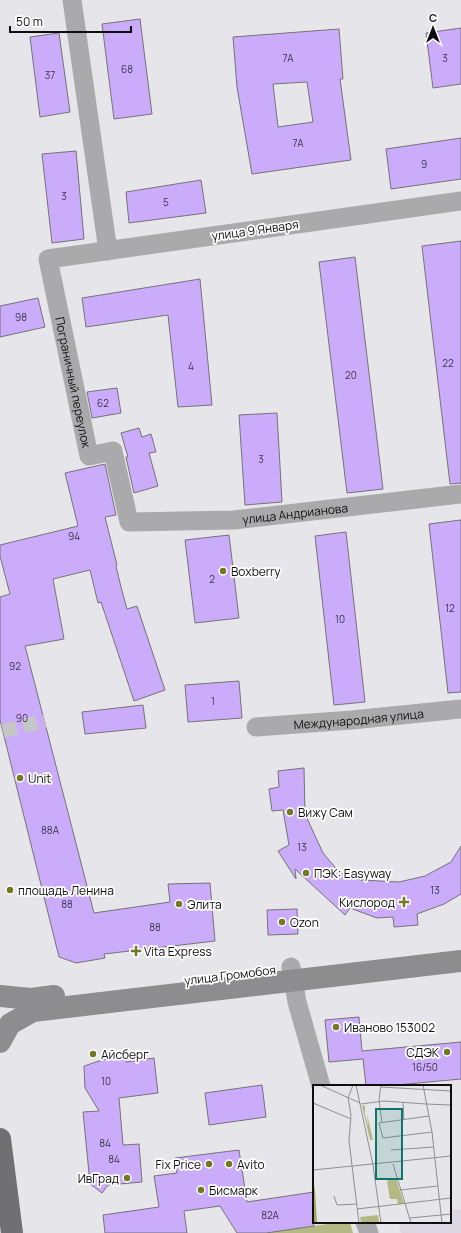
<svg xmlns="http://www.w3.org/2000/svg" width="461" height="1233" font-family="Manrope,sans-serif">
	<rect width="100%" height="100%" fill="#e6e5e9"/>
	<path fill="#dbd7e3" d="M461,1209V1233H401L399,1222H450V1210Z"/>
	<path fill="#b2b983" d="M341,1222H350L353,1233H266Z"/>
	<g fill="#caacfb" stroke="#757377" fill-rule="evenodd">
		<path d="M140,19L152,114L114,119L102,24Z"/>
		<path d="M461,28V84L433,88L426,33Z"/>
		<path d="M339,29L343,79H340L351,160L252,174L237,87L233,37ZM307,82L313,122L278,127L273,84Z"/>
		<path d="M59,33L70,112L40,117L30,37Z"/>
		<path d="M461,138V179L391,189L386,149Z"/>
		<path d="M76,151L84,239L52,243L42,154Z"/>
		<path d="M201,180L206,213L129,223L126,192Z"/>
		<path d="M461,241V483L450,484L422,246Z"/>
		<path d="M355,257L383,489L347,493L319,262Z"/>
		<path d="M200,279L212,405L178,407L168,315L86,327L82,298Z"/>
		<path d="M38,298L45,327L0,337V306Z"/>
		<path d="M117,388L121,413L92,418L87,392Z"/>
		<path d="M277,413L282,502L245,505L239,415Z"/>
		<path d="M139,428L142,437L151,434L156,452L149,453L158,486L134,493L126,457H128L121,433Z"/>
		<path d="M105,464L116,515L105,517L117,565L116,566L121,587L127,609L137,606L165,690L134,701L101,602L98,603L90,570L53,579L64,639L25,646L94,913L170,902L168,884L210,883L215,941L104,954L105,958L76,963L59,957L0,720V597L10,594L0,556V545L78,526L65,473Z"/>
		<path d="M461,520V692L448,693L429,524Z"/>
		<path d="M346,532L365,702L334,705L315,536Z"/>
		<path d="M229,535L239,618L195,623L185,540Z"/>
		<path d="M239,681L242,718L188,722L185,685Z"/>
		<path d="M143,705L146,728L85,734L82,712Z"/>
		<path d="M304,768L305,814L323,853L340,873L361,880L399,882L425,876L451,862L461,846V894L444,904L417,914L418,925L394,927L393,917L377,918L350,908L345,915L295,869L296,879L278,851L289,845L283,810L272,811L269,789L279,787L278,771Z"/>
		<path d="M297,909L298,934L268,935L267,910Z"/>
		<path d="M359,1017L362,1051L461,1042V1079L386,1086H366L363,1059L329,1062L325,1020Z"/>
		<path d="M126,1056V1062L154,1058L158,1093L119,1098L123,1145L139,1144L142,1182L108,1185L102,1193L85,1180L89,1173L83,1112L99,1111L85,1088L84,1066L105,1059Z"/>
		<path d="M262,1085L266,1117L209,1125L205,1093Z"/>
		<path d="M239,1150L247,1202L314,1192V1226L266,1233H237L220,1206L184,1211L187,1233H105L103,1215L159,1207L154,1176L177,1173L175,1158Z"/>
	</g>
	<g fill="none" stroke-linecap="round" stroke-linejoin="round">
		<path stroke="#c6c5c8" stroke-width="14" stroke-dasharray="14 7" stroke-linecap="butt" d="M3,731L45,721"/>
		<g stroke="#aaaaac" stroke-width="19">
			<path d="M72,0L108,251"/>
			<path id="s1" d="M461,201L48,259L89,456L113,451L129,522L234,520L461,494"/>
			<path id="s2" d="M256,727L352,720L461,709"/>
			<path d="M291,967L297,1002L321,1086"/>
			<path d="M365,1222L369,1233"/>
		</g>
		<g stroke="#8d8c8f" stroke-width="22">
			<path d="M0,996L31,999L54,996"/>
			<path d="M0,1042L10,1024L33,1011L461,961"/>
		</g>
		<path stroke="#706f72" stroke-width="22" d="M0,1139L12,1233"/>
	</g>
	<g fill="#727923" stroke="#fff" stroke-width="1.5">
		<circle cx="223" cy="571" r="4"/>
		<circle cx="20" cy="778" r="4"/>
		<circle cx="290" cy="812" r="4"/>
		<circle cx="306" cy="873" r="4"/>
		<circle cx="10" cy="890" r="4"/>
		<path d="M402 896h4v4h4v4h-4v4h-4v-4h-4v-4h4z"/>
		<circle cx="179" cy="904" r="4"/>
		<circle cx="282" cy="922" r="4"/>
		<path d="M134 945h4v4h4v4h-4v4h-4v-4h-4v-4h4z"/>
		<circle cx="336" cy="1027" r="4"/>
		<circle cx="447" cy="1052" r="4"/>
		<circle cx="93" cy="1054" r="4"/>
		<circle cx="209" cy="1164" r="4"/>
		<circle cx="229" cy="1164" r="4"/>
		<circle cx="127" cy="1178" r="4"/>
		<circle cx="201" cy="1190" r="4"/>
	</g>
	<g text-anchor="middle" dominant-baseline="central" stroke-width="3.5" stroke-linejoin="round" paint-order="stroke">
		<g font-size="10" fill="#3d354a">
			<text x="288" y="58">7А</text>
			<text x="445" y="58">3</text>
			<text x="127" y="69">68</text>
			<text x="50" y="75">37</text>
			<text x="298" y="143">7А</text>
			<text x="424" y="164">9</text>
			<text x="64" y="196">3</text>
			<text x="166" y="202">5</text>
			<text x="21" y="317">98</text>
			<text x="448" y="363">22</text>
			<text x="191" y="366">4</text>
			<text x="351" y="375">20</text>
			<text x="103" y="403">62</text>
			<text x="261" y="459">3</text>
			<text x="74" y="536">94</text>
			<text x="212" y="579">2</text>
			<text x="450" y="608">12</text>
			<text x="340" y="619">10</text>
			<text x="15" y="666">92</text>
			<text x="213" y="701">1</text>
			<text x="22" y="718">90</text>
			<text x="50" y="830">88А</text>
			<text x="302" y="847">13</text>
			<text x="435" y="890">13</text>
			<text x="67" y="904">88</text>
			<text x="155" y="927">88</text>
			<text x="425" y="1067">16/50</text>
			<text x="106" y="1081">10</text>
			<text x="105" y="1143">84</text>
			<text x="114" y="1159">84</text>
			<text x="270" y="1215">82А</text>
		</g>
		<g font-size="12" fill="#0e0d0f" stroke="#fff">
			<text transform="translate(255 230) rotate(-8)">улица 9 Января</text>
			<text stroke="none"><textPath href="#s1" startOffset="543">Пограничный переулок</textPath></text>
			<text stroke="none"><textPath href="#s1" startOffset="882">улица Андрианова</textPath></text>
			<text stroke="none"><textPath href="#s2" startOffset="103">Международная улица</textPath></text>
			<text transform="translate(230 975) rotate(-7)">улица Громобоя</text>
		</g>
		<g font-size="12" fill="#0e0d0f" stroke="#fff" text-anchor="start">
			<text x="231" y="571">Boxberry</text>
			<text x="28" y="778">Unit</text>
			<text x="298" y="812">Вижу Сам</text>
			<text x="314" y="873">ПЭК: Easyway</text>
			<text x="18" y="890">площадь Ленина</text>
			<text x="395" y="902" text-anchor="end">Кислород</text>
			<text x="187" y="904">Элита</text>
			<text x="290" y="922">Ozon</text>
			<text x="144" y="951">Vita Express</text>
			<text x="344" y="1027">Иваново 153002</text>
			<text x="439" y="1052" text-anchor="end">СДЭК</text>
			<text x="101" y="1054">Айсберг</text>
			<text x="201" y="1164" text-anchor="end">Fix Price</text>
			<text x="237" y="1164">Avito</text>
			<text x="119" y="1178" text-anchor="end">ИвГрад</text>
			<text x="209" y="1190">Бисмарк</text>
		</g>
	</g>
	<g transform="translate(313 1085)">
		<rect width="138" height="138" fill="#e6e5e9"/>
		<path d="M52,20V29L55,41L54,29L60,55H57L49,21ZM83,93L91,119H85L84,114H77L74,96ZM65,130L66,138H48L47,132Z" fill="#b2b983"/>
		<path d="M0,92L2,106L4,138H0Z" fill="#a1aa50"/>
		<path fill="none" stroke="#908f92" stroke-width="1" d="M7,0L47,18M40,0L35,13L38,30L36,56L46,138M43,0L60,80L68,138M68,0L66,15L69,38M110,0L119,47L129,138M68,2L138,6M90,17L91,35M0,18L38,34M48,19L71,16L113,19M113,19L138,20M116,31L66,38L70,53L119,47M78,65L121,62M80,79L98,138M0,85L138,71M87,105L125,101M21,111L24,120L44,119M44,124L138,113M97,133L138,129"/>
		<path fill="#0f766e" fill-opacity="0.15" stroke="#0f766e" stroke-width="2" d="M63,24H89V94H63Z"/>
		<rect width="138" height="138" fill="none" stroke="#0e0d0f" stroke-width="2"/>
	</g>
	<g transform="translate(433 28)" stroke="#ffffff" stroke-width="3" paint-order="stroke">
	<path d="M0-3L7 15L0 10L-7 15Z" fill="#0e0d0f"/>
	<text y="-6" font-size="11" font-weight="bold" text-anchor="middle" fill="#0e0d0f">С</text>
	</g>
	<path d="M10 26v6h121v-6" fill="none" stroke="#0e0d0f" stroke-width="2"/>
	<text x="16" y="26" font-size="12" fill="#0e0d0f" stroke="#ffffff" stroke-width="3" paint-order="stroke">50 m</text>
</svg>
